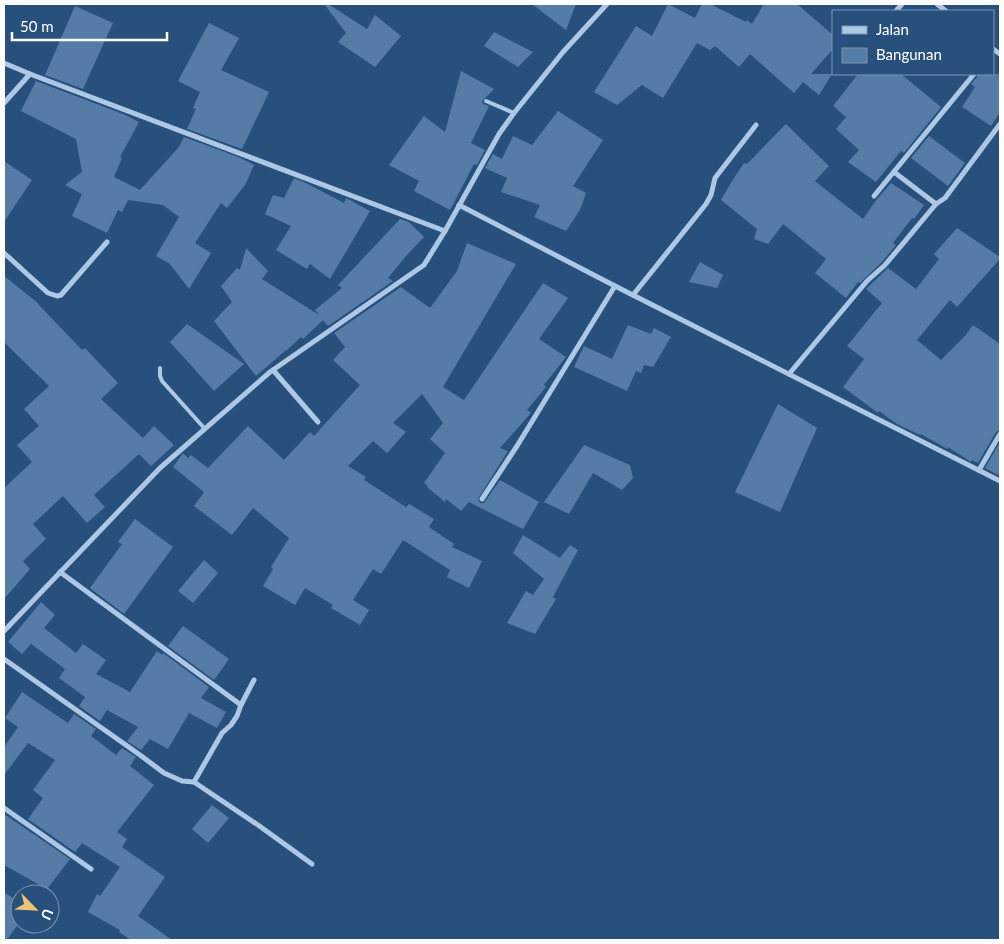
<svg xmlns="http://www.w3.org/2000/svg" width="1004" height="944" font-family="Lato,sans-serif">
	<rect width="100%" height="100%" fill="#28507c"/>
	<g fill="#557ca7">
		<path d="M326,4H328L367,29L375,15L401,36L375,67L338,42L346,33L325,5Z"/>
		<path d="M532,4H576L566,30Z"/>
		<path d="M668,4L695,18L702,4H710L746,22L747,20L752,24L764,4H797L833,35V49L811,74H832L819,95L803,82L794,93L750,54L739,67L715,46L710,50L697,43L663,98L642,85L617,105L594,92L636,26L652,36Z"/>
		<path d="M75,6L113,23L83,89L45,75Z"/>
		<path d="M209,23L239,38L221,70L269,92L242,149L187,129L196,109L193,108L200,92L178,81Z"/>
		<path d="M494,32L533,52L518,67L484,46Z"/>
		<path d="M461,71L494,89L482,101L483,104L489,106L471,143L485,150L477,165L474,164L450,210L414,191L419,181L389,165L424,116L445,132Z"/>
		<path d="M858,74H901L941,107L904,153L901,151L876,182L848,162L859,150L836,129L846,117L833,106Z"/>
		<path d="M978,74H1000V112L991,126L962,107L975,87L971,84L977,77Z"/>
		<path d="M36,81L123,114L139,122L120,157L122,158L114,177L140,190L179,147L184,137L238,157L254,165L245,185L227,208L221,203L195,243L211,253L189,289L170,264L156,256L179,217L163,205L128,200L122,212L118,210L107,233L72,216L82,194L65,185L82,172L76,139L21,111Z"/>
		<path d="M558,111L603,140L573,186L586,193L580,210L566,231L534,217L540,205L501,192L507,178L485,168L493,154L502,159L513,136L532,145Z"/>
		<path d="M786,124L829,166L815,181L863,219L877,199L891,183L924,205L914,219L912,218L893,243L896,245L882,262L860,283L858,282L846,298L815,273L826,259L783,224L768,244L754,239L757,229L721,200L732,181L744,163L747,164Z"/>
		<path d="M929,136L965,163L948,186L911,158Z"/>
		<path d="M4,161L32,180L4,222Z"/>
		<path d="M294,178L304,182L344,203L346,198L370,211L330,279L310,264L307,269L276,250L291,226L265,214L273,195L284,198Z"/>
		<path d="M400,219L409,222L424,237L406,256L388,278L393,281L328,326L323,320L303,339L301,337L286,351V350L256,376L214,321L232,302L221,286L237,268L240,270L246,248L268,271L262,279L319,315L315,310L342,288L338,285Z"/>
		<path d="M957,228L1000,257V259L957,307L950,300L917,340L941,360L965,336L973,325L1000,344V430L996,432L978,463L972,460L971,462L948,447L947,449L921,434L920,435L897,424L879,411L878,413L843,387L864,359L847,346L882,303L866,289L888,268L916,289L939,259L934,254Z"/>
		<path d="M467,243L516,264L443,387L464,400L543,283L568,298L539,339L566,357L544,385L546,387L527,410L531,413L500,448L508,451L478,499L480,503H484L500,480L539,502L523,529L469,502L461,511L446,499L445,502L427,487L428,486L424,483L445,453L430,439L443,423L422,394L393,423L406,432L387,453L373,441L348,466L366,477L364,480L406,507L409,504L434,519L429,527L454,544L452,547L482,561L469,588L447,577L450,570L403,540L381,574L373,569L353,600L369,610L360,625L331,608L333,605L305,588L295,605L263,586L273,569L271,567L289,538L253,508L232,535L194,506L204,492L173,467L183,453L188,458L191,455L208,468L248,426L284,460L310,432L314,436L360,385L333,360L345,347L334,333L401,287L430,308L457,271Z"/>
		<path d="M700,262L723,275L717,288L689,282Z"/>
		<path d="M4,276L38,303V304L82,350L85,348L118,383L101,399L143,438L154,426L174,445L151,466L139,454L94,495L105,507L87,523L63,496L33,524L46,539L23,561L30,569L4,599V488L32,462L17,445L39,426L24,409L49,386L4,342Z"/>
		<path d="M187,324L244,364L214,391L170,342Z"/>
		<path d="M628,325L651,334L654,328L671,337L653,367L644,365L641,373L636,371L627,391L574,367L584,346L612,359Z"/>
		<path d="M778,404L817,428L780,512L735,492Z"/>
		<path d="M1000,442V476L985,468Z"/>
		<path d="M584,445L630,465L633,478L622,490L593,473L569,514L544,502Z"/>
		<path d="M135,519L173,547L124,614L90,588L122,544L118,542Z"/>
		<path d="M523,535L560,558L570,545L578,550L553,597L556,599L535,634L507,623L526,591L533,595L544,579L513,553Z"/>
		<path d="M204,560L218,573L193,603L178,591Z"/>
		<path d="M41,602L55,615L44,628L76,653L83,644L106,660L96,674L130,692L157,651L162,655L163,653L209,687L201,698L226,712L217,728L189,713L168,749L150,739L141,750L127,741L138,727L107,710L100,721L79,706L85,697L59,678L65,669L31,644L22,654L8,642Z"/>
		<path d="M183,626L229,659L214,680L168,646Z"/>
		<path d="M22,692L68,723L74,714L96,729L91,736L116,755L122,748L136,757L130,766L154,785L117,832L127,839L122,847L165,877L138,916L172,940H131L119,932L120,930L88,912L97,894L100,896L120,867L82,843L75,852L28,819L43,798L33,790L55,760L28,743L4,775V747L18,727L5,718Z"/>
		<path d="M212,805L229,818L208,843L192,829Z"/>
		<path d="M4,814L70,859L47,889L4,865Z"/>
		<path d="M4,892L20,903V921L7,940H4Z"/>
	</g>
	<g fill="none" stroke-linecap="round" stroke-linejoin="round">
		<g stroke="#adc8e4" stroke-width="4">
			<path d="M486,101L514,113"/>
			<path d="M160,368V376L162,381L205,429"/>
		</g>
		<g stroke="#adc8e4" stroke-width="5">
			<path d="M937,4L946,11"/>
			<path d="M896,11L902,4"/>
			<path d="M993,49L1000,54"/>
			<path d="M4,63L30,74L445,231"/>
			<path d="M4,103L30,74"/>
			<path d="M894,172L936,204"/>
			<path d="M874,196L974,74"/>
			<path d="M459,205L615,286L1000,481"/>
			<path d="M4,253L48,293L57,296L61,295L107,242"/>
			<path d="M633,295L706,204L711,195L715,178L756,125"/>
			<path d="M273,370L318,422"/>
			<path d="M789,374L867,281L885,265L936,204L945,198L1000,124"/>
			<path d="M979,470L1000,434"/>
			<path d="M482,499L517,446L615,286"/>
			<path d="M60,572L241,705"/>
			<path d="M4,631L160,468L270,372L424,265L445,231L499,134L514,113L563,52L607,4"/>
			<path d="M4,659L140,755L164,773L182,781L194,782L258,825L312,864"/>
			<path d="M194,782L222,733L231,725L237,716L241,705L254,680"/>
			<path d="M4,808L91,869"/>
		</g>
	</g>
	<rect width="1004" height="944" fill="none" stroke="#ffffff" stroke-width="10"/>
	<rect x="832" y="10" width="162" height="65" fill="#28507c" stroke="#7e96b0"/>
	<rect x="842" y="26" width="25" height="8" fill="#adc8e4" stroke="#7e96b0"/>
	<text x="876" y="35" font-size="15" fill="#ffffff">Jalan</text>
	<rect x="842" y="48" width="25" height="15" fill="#557ca7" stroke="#7e96b0"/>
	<text x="876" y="60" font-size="15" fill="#ffffff">Bangunan</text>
	<g transform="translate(35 909) rotate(114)"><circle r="24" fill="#28507c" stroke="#7e96b0"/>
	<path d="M0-4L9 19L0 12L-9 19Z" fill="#ebc474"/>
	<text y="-8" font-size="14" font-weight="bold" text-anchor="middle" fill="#ffffff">U</text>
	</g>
	<path d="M12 32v8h155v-8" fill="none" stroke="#ffffff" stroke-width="2.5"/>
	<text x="20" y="32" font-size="15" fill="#ffffff" stroke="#28507c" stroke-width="4" paint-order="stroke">50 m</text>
</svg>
